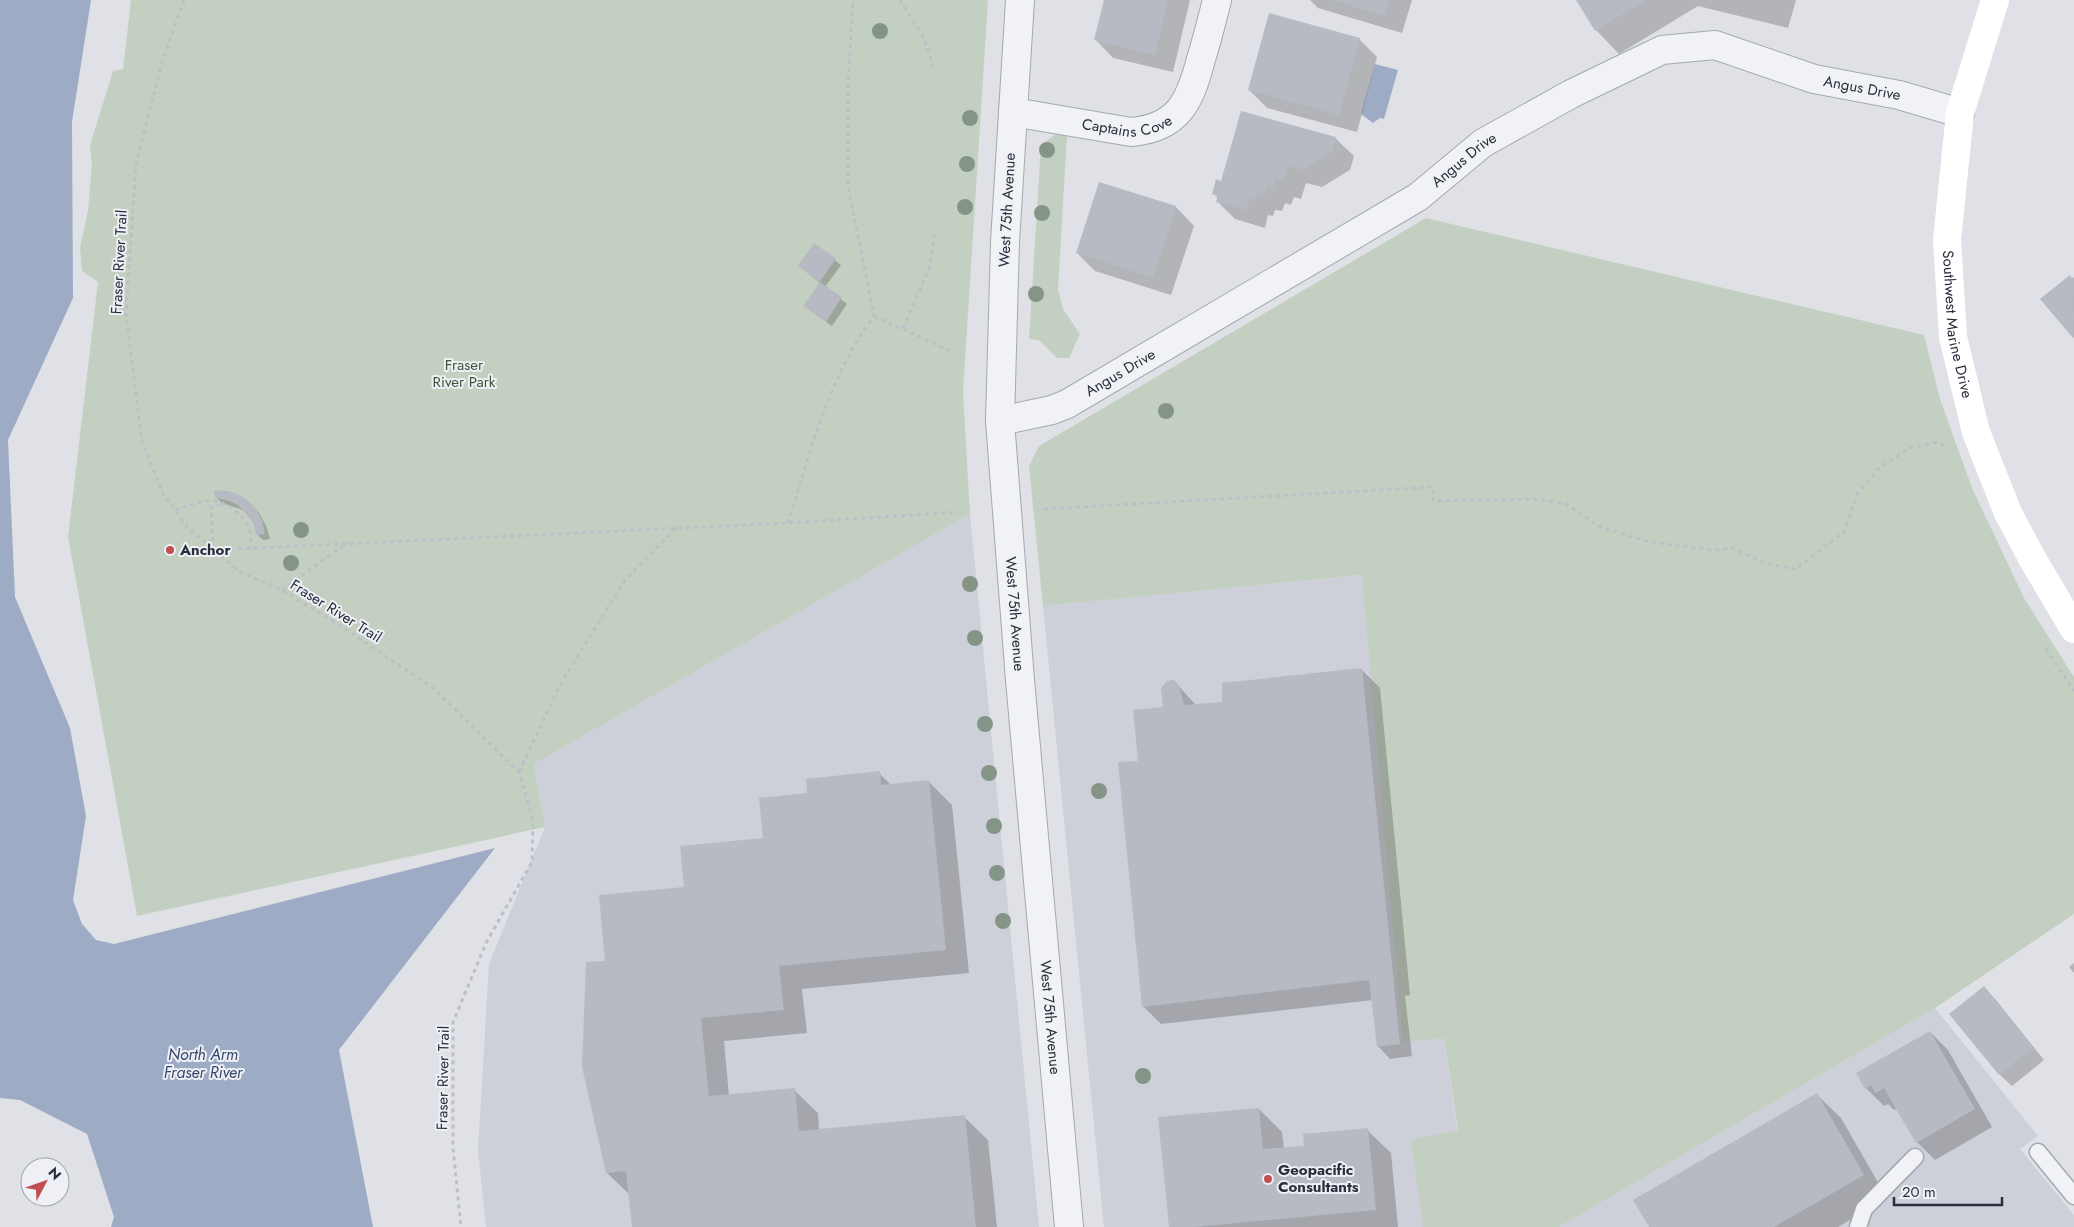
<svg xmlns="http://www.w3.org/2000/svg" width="2074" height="1227" font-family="Jost,sans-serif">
	<rect width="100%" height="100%" fill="#dfe1e7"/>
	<g fill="#cdd0d8">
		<path d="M970,514L1039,1227H486L478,1150L489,964L545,827L534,764Z"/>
		<path d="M1374,574L1472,1227H1104L1043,606Z"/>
		<path d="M1935,1008L2038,1136L2020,1149L2074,1215V1227H1559Z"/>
	</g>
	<g fill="#c3d0c1">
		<path d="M131,0H988L963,392L970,514L534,764L545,827L137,916L68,537L98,282L82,271L80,248L88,210L92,165L90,145L113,71L123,69Z"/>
		<path d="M1056,134L1067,135L1058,290L1063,309L1080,334L1069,358H1057L1039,340L1029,339L1041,145Z"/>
		<path d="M1426,218L1924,335L1940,399L1972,488L2024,598L2074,677V914L1935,1008L1559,1227H1423L1411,1139L1458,1131L1444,1038L1403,1042L1362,575L1043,606L1029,466L1039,446Z"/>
	</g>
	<g fill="#9dabc4">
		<path d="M0,0H91L72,122L73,298L8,440L15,597L70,728L86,816L73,900L82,924L96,940L114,944L495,848L339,1050L373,1227H111L114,1217L87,1134L20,1100L0,1098Z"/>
		<path d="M1375,64L1398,70L1384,119L1380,118L1373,123L1361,114Z"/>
	</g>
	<g fill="#0003">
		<path d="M1105,0H1190L1173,72L1113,58L1095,39Z"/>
		<path d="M1310,0H1412L1402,33L1318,8Z"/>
		<path d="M1578,0H1796L1788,28L1698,6L1619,54L1596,30Z"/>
		<path d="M1359,39L1377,57L1357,132L1267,108L1249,90Z"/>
		<path d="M1335,138L1354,156L1350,170L1322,187L1306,183L1301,199L1294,197L1291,205L1285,203L1282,211L1275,210L1273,216L1268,215L1265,228L1235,219L1217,201L1218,198L1214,194L1222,183Z"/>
		<path d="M1100,183L1176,207L1194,226L1171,295L1095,271L1077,253Z"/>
		<path d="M814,244L841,265L825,287L847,304L832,326L805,306L820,283L799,266Z"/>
		<path d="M2070,277L2074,279V338L2042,299Z"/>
		<path d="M216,497L253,507L260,514L267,528L270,539L263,540L257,534L255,524L243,510L222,503Z"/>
		<path d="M1361,669L1380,688L1410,995L1405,996L1412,1056L1390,1059L1378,1046L1373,1000L1161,1024L1143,1006L1139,762L1164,708L1174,681L1196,705L1224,703Z"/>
		<path d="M879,773L891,785L929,782L952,805L969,973L802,989L807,1033L724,1041L729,1096L794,1090L818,1113L819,1130L964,1117L988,1140L997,1227H633L630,1195L607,1173L606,962L686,888L764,839L809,795Z"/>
		<path d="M2074,963V973L2069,967Z"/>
		<path d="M1984,988L1996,1000L2044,1060L2012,1086L1999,1074Z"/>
		<path d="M1930,1032L1948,1050L1992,1127L1935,1160L1917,1142L1898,1108L1894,1110L1888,1104L1884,1106L1866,1088Z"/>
		<path d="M1817,1095L1841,1118L1887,1198L1838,1227H1650Z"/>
		<path d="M1259,1109L1282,1132L1284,1149L1305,1147L1367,1130L1391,1153L1398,1227H1170Z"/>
	</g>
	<g fill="#b7bac3">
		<path d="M1104,0H1168L1155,55L1094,40Z"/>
		<path d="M1332,0H1389L1384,16Z"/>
		<path d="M1576,0H1646L1595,31Z"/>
		<path d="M1269,13L1360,38L1339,115L1248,90Z"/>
		<path d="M1241,111L1336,137L1332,152L1303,170L1288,166L1283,182L1275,180L1273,188L1267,186L1264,194L1257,192L1255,198L1250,197L1247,210L1216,202L1218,196L1212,194L1216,179L1221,181Z"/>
		<path d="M1099,182L1176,206L1153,278L1076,253Z"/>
		<path d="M814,243L836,258L820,282L798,266Z"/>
		<path d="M2070,275L2072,279L2074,277L2073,338L2040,299Z"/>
		<path d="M820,282L842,297L826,322L803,306Z"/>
		<path d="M214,490L229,491L243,497L254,506L262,520L265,534L256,535L254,525L247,514L238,505L227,500L215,498Z"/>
		<path d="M1362,668L1400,1044L1377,1047L1369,980L1142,1007L1118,762L1138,761L1133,710L1163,707L1161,688L1167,681L1174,680L1179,686L1184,705L1222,702V683Z"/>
		<path d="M880,771L881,785L929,780L946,950L779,966L784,1010L701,1018L709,1096L795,1088L799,1131L965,1115L976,1227H632L626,1171L606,1173L582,1067L586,962L605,961L599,895L684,887L680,846L763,838L759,798L807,793L806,779Z"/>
		<path d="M1984,986L2033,1047L1999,1075L1949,1014Z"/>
		<path d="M1930,1031L1975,1109L1916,1143L1884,1088L1875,1093L1871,1085L1865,1089L1856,1073Z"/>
		<path d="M1817,1093L1864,1175L1774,1227H1649L1633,1200Z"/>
		<path d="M1259,1108L1263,1149L1304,1146L1303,1134L1368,1128L1376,1210L1194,1227H1169L1158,1117Z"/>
	</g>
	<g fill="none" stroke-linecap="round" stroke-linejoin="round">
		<defs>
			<g id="lane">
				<path d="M2038,1152L2074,1196"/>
				<path d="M1858,1227L1864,1209L1915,1157"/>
			</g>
			<g id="street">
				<path id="s1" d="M1020,0L1005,242L1000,421L1020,680L1069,1227"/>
				<path id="s2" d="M1013,112L1131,132C1178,128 1190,102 1201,59C1207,40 1212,20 1217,0"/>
				<path id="s3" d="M1000,421L1052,410L1067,404L1418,197L1483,143L1571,94L1662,50L1715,45L1814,79L1899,95L1960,113"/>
			</g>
		</defs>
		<use href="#lane" stroke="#a5a8b0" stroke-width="19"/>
		<use href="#street" stroke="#a5a8b0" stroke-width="30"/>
		<g stroke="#bdbfc6" stroke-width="3" stroke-dasharray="4 4" stroke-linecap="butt">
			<path d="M184,0L162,62L136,164L126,314L142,442L164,495L188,528L240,572L282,590L339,625L433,688L519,772L533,820L532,862L487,941L453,1022V1148L461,1227"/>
			<path d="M900,0L924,38L933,66"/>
			<path d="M874,316L955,353"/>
			<path d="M903,328L929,269L935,231"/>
			<path d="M1044,509L1433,487V501L1533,499L1566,504L1600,527L1650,542L1713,550L1732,548L1767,564L1796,569L1844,532L1858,493L1879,468L1910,448L1939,442L1947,449"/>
			<path d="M175,510C185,507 195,503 205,501C222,498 243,513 249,528C251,534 251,541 251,548"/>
			<path d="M788,523C810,453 829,376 874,316L848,186V86L853,0"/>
			<path d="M213,549L211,507L224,504"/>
			<path d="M214,550L788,523L958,512"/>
			<path d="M282,590L348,542"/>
			<path d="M2046,649L2074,691"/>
			<path d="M519,772L561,683L625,580L676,528"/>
		</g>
		<use href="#lane" stroke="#f1f2f6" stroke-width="16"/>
		<use href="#street" stroke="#f1f2f6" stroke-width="28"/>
		<path stroke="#fff" stroke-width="28" id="s4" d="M1995,0L1960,113L1947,240L1953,337L1976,432L2008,513L2033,560L2074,629"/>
	</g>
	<g fill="#849587">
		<circle cx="880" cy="31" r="8"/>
		<circle cx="970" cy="118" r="8"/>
		<circle cx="1047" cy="150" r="8"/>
		<circle cx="967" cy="164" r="8"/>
		<circle cx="965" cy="207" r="8"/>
		<circle cx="1042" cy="213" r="8"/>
		<circle cx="1036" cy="294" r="8"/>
		<circle cx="1166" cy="411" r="8"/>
		<circle cx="301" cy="530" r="8"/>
		<circle cx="291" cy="563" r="8"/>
		<circle cx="970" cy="584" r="8"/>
		<circle cx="975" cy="638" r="8"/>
		<circle cx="985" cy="724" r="8"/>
		<circle cx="989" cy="773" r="8"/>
		<circle cx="1099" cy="791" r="8"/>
		<circle cx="994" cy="826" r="8"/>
		<circle cx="997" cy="873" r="8"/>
		<circle cx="1003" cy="921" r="8"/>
		<circle cx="1143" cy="1076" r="8"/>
	</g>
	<g fill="#c14e51" stroke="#eef0f5" stroke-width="2">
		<circle cx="170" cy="550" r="5"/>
		<circle cx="1268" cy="1179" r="5"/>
	</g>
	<g text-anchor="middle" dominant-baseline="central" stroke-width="4" stroke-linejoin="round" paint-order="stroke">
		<g font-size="15" fill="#292e3c" stroke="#eef0f5">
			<text stroke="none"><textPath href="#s3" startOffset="970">Angus Drive</textPath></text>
			<text stroke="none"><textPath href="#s2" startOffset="116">Captains Cove</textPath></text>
			<text stroke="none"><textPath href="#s3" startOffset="536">Angus Drive</textPath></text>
			<text transform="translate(1007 210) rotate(-87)">West 75th Avenue</text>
			<text transform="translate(119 262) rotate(-87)">Fraser River Trail</text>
			<text stroke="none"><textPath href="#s4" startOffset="331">Southwest Marine Drive</textPath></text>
			<text stroke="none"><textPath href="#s3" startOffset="131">Angus Drive</textPath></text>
			<text transform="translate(336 611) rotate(32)">Fraser River Trail</text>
			<text stroke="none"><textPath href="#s1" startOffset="615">West 75th Avenue</textPath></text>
			<text stroke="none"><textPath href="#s1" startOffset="1020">West 75th Avenue</textPath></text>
			<text transform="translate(443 1078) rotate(-89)">Fraser River Trail</text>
		</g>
		<g font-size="15" fill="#3a5738" stroke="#eef0f5">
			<text x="464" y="365">Fraser<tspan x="464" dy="17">River Park</tspan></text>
		</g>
		<g font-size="15" font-weight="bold" fill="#292e3c" stroke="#eef0f5" text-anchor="start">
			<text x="180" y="550">Anchor</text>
			<text x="1278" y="1170">Geopacific<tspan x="1278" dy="17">Consultants</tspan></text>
		</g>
		<g font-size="16" font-style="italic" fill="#37486c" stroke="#eef0f5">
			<text x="203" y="1054">North Arm<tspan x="203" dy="18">Fraser River</tspan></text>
		</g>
	</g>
	<g transform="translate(45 1182) rotate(49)"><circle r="24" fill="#eef0f5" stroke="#9fa2ab"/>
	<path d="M0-4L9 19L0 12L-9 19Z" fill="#c14e51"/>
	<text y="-8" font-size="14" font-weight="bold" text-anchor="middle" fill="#292e3c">N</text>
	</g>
	<path d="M1894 1197v8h108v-8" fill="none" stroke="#292e3c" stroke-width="2.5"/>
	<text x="1902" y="1197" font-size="15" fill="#292e3c" stroke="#eef0f5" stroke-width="4" paint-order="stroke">20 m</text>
</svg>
